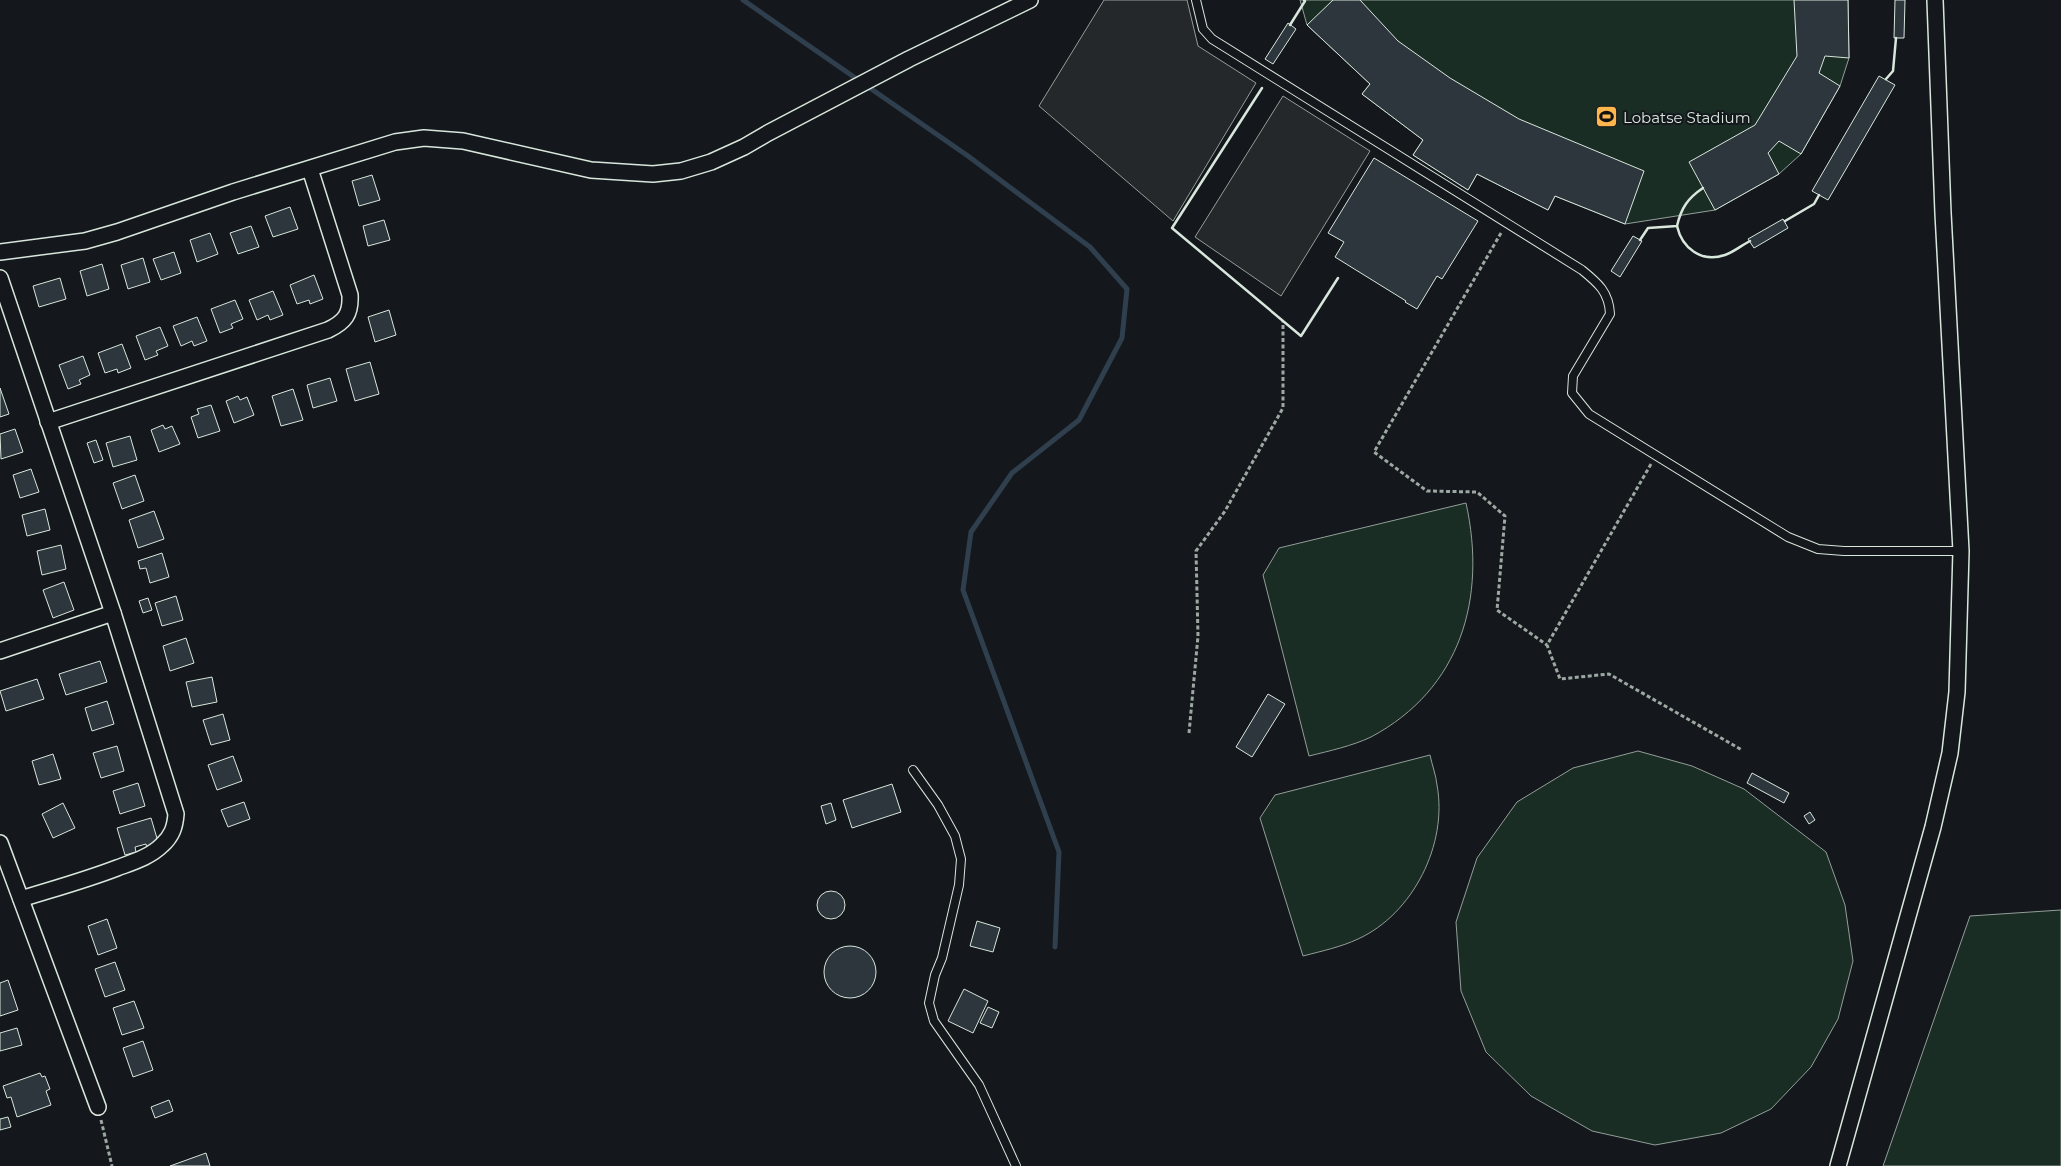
<svg xmlns="http://www.w3.org/2000/svg" width="2061" height="1166" font-family="Montserrat,sans-serif">
	<rect width="100%" height="100%" fill="#14181c"/>
	<g fill="#1a2d24" stroke="#939e99">
		<path d="M1300,0H1848L1849,58L1840,86L1801,154L1779,174L1715,210L1625,224L1555,196L1548,210L1477,174L1468,190L1413,155L1423,140L1362,94L1370,84L1307,25Z"/>
		<path d="M1466,503C1487,598 1461,689 1371,737C1352,746 1329,751 1309,756L1263,575L1279,548Z"/>
		<path d="M1638,751L1692,766L1744,789L1826,852L1845,905L1853,961L1838,1019L1811,1067L1771,1109L1721,1133L1655,1145L1592,1131L1531,1096L1486,1052L1461,991L1456,922L1477,858L1517,802L1573,768Z"/>
		<path d="M1430,755C1432,765 1436,775 1437,785C1448,844 1413,914 1358,939C1341,947 1322,951 1303,956L1260,818L1275,795Z"/>
		<path d="M2061,910V1166H1883L1970,916Z"/>
	</g>
	<g fill="#24282b" stroke="#939e99">
		<path d="M1104,0H1187L1198,46L1256,83L1173,221L1039,106Z"/>
		<path d="M1283,96L1370,151L1281,296L1195,237Z"/>
	</g>
	<g fill="none" stroke-linecap="round" stroke-linejoin="round">
		<path stroke="#2f3f4d" stroke-width="5" d="M743,0L968,156L1090,247L1127,289L1122,338L1079,420L1012,473L971,532L963,590L1059,852L1055,947"/>
	</g>
	<g fill="#2c363c" stroke="#d8e6dc">
		<path d="M1333,0H1360L1398,41L1450,78L1519,119L1644,171L1625,224L1555,196L1548,210L1477,174L1468,190L1413,155L1423,140L1362,94L1370,84L1307,25Z"/>
		<path d="M1794,0H1848L1849,58L1825,56L1819,73L1840,86L1801,154L1779,141L1768,153L1779,174L1715,210L1689,162L1755,125L1797,56Z"/>
		<path d="M1895,0H1905L1904,38H1894Z"/>
		<path d="M1288,23L1296,29L1273,64L1265,59Z"/>
		<path d="M1879,76L1895,85L1828,200L1812,191Z"/>
		<path d="M1374,158L1478,221L1442,279L1437,276L1417,309L1405,302L1406,301L1335,257L1344,242L1328,233Z"/>
		<path d="M372,175L380,200L359,206L352,181Z"/>
		<path d="M290,207L298,229L273,237L265,216Z"/>
		<path d="M1783,219L1788,228L1754,248L1748,239Z"/>
		<path d="M384,220L390,240L368,246L363,226Z"/>
		<path d="M251,226L259,247L238,254L230,233Z"/>
		<path d="M210,233L218,254L197,262L190,240Z"/>
		<path d="M1633,236L1642,241L1620,277L1611,271Z"/>
		<path d="M174,252L181,273L161,280L153,259Z"/>
		<path d="M143,258L150,282L128,289L121,265Z"/>
		<path d="M102,264L109,289L87,296L80,271Z"/>
		<path d="M314,275L323,299L310,304L309,300L297,304L290,285Z"/>
		<path d="M60,278L66,299L39,307L33,286Z"/>
		<path d="M273,291L283,315L270,320L268,315L257,320L249,300Z"/>
		<path d="M235,300L243,319L231,324L233,328L220,333L211,309Z"/>
		<path d="M389,310L396,335L375,342L368,317Z"/>
		<path d="M197,317L207,341L194,346L192,341L181,346L173,326Z"/>
		<path d="M160,327L168,346L156,351L158,355L145,360L136,336Z"/>
		<path d="M122,344L131,368L118,373L117,369L105,373L98,353Z"/>
		<path d="M83,356L90,375L79,380L81,384L68,389L59,365Z"/>
		<path d="M370,362L379,394L355,401L346,369Z"/>
		<path d="M330,378L337,401L313,408L307,385Z"/>
		<path d="M0,388L9,414L0,417Z"/>
		<path d="M293,389L303,420L281,426L272,396Z"/>
		<path d="M238,396L240,400L247,397L254,415L234,423L226,401Z"/>
		<path d="M211,405L220,431L198,438L191,417L199,414L197,409Z"/>
		<path d="M163,425L165,429L172,426L180,444L159,452L151,430Z"/>
		<path d="M15,429L23,452L1,459L0,434Z"/>
		<path d="M130,436L137,460L113,467L106,443Z"/>
		<path d="M96,440L103,460L94,463L87,443Z"/>
		<path d="M31,469L39,492L20,498L13,475Z"/>
		<path d="M135,475L144,501L122,509L113,483Z"/>
		<path d="M45,509L50,530L27,536L22,515Z"/>
		<path d="M154,511L164,539L138,548L129,520Z"/>
		<path d="M61,545L66,569L42,575L37,551Z"/>
		<path d="M162,553L169,577L150,583L146,568L140,569L138,561Z"/>
		<path d="M64,582L74,610L53,618L43,590Z"/>
		<path d="M176,596L183,620L162,626L155,603Z"/>
		<path d="M148,598L152,610L143,613L139,601Z"/>
		<path d="M186,638L194,663L170,671L163,646Z"/>
		<path d="M100,661L107,682L66,695L59,674Z"/>
		<path d="M212,677L217,702L192,707L186,682Z"/>
		<path d="M37,679L44,699L6,711L0,691Z"/>
		<path d="M1268,694L1285,704L1252,757L1236,747Z"/>
		<path d="M107,701L114,724L92,731L85,708Z"/>
		<path d="M223,714L230,740L211,745L203,720Z"/>
		<path d="M117,746L124,771L101,778L93,753Z"/>
		<path d="M53,754L61,779L39,785L32,761Z"/>
		<path d="M233,756L242,781L217,790L208,765Z"/>
		<path d="M1752,773L1789,793L1784,803L1747,783Z"/>
		<path d="M138,783L145,806L120,814L113,791Z"/>
		<path d="M892,784L901,812L852,828L843,800Z"/>
		<path d="M244,802L250,819L228,827L221,810Z"/>
		<path d="M63,803L75,828L53,838L42,814Z"/>
		<path d="M831,803L836,820L826,824L821,806Z"/>
		<path d="M1810,812L1815,820L1809,824L1804,816Z"/>
		<path d="M151,818L159,845L147,849L146,844L135,847L136,852L125,855L117,828Z"/>
		<circle cx="831" cy="905" r="14"/>
		<path d="M107,919L117,948L98,955L88,926Z"/>
		<path d="M977,921L1000,928L993,952L970,946Z"/>
		<circle cx="850" cy="972" r="26"/>
		<path d="M115,962L125,990L105,997L95,969Z"/>
		<path d="M8,980L18,1010L0,1016V983Z"/>
		<path d="M964,989L988,1001L973,1033L948,1021Z"/>
		<path d="M134,1001L144,1028L122,1035L113,1008Z"/>
		<path d="M988,1007L999,1012L992,1028L980,1023Z"/>
		<path d="M17,1028L22,1045L0,1051V1033Z"/>
		<path d="M143,1041L153,1070L133,1077L123,1048Z"/>
		<path d="M40,1073L42,1077L45,1076L50,1089L46,1091L51,1105L17,1117L11,1097L7,1098L3,1086Z"/>
		<path d="M169,1100L173,1111L155,1118L151,1107Z"/>
		<path d="M8,1117L11,1127L0,1130V1119Z"/>
		<path d="M206,1153L210,1166H170Z"/>
	</g>
	<g fill="none" stroke-linecap="round" stroke-linejoin="round">
		<defs>
			<g id="service">
				<path d="M1196,0L1203,29L1212,39L1582,270C1598,283 1609,292 1610,314L1573,376L1572,393L1589,414L1788,537L1818,549L1844,551H1961"/>
				<path d="M913,770L938,805L955,836L961,859L959,885L942,958L935,975L929,1003L934,1021L979,1085L1016,1166"/>
			</g>
			<g id="minor">
				<path d="M0,252L85,241L117,232L233,192L395,142L424,138L463,141L591,170L653,174L681,171L711,162L744,147L768,133L909,59L1030,0"/>
				<path d="M0,278L113,613L176,814C175,827 172,836 162,845C150,857 133,862 117,868C86,880 53,889 21,899"/>
				<path d="M48,422L328,330C345,322 351,314 350,295L310,169"/>
				<path d="M0,651L113,613"/>
				<path d="M0,843L98,1107"/>
				<path d="M1838,1166L1933,827L1950,753L1957,692L1961,551L1943,213L1935,0"/>
			</g>
		</defs>
		<use href="#service" stroke="#d8e6dc" stroke-width="10"/>
		<use href="#minor" stroke="#d8e6dc" stroke-width="18"/>
		<g stroke="#9da8a2" stroke-width="3" stroke-dasharray="4 2.5" stroke-linecap="butt">
			<path d="M1501,233L1374,452L1427,491L1477,492L1505,516L1497,610L1547,645"/>
			<path d="M1651,464L1547,645L1560,679L1609,674L1742,750"/>
			<path d="M1189,733L1198,636L1196,551L1225,511L1283,408V321"/>
			<path d="M101,1120L112,1166"/>
		</g>
		<use href="#service" stroke="#14181c" stroke-width="8"/>
		<use href="#minor" stroke="#14181c" stroke-width="15"/>
		<g stroke="#d8e6dc" stroke-width="2.5">
			<path d="M1290,25L1305,1L1304,0"/>
			<path d="M1886,79L1893,71L1896,38"/>
			<path d="M1262,88L1172,228L1301,336L1338,278"/>
			<path d="M1785,221L1814,204L1819,195"/>
			<path d="M1677,226C1682,248 1701,263 1725,255C1734,252 1742,245 1750,241"/>
			<path d="M1640,240L1648,228L1677,226C1681,208 1688,198 1703,188"/>
		</g>
	</g>
	<defs>
		<symbol id="stadium-square" viewBox="-11 -11 22 22"><rect x="-9" y="-9" width="18" height="18" rx="4" fill="#ffb74d" stroke="#14181c"/><path d="M0-5a6.5 5 0 1 0 0 10a6.5 5 0 1 0 0-10ZM-3.5-1.8h7v3.6h-7Z" fill="#111"/></symbol>
	</defs>
	<g fill-rule="evenodd">
		<use href="#stadium-square" x="1594" y="104" width="25" height="25"/>
	</g>
	<g text-anchor="middle" dominant-baseline="central" stroke-width="4" stroke-linejoin="round" paint-order="stroke">
		<g font-size="15" fill="#d8e6dc" stroke="#14181c" text-anchor="start">
			<text x="1623" y="117">Lobatse Stadium</text>
		</g>
	</g>
</svg>
